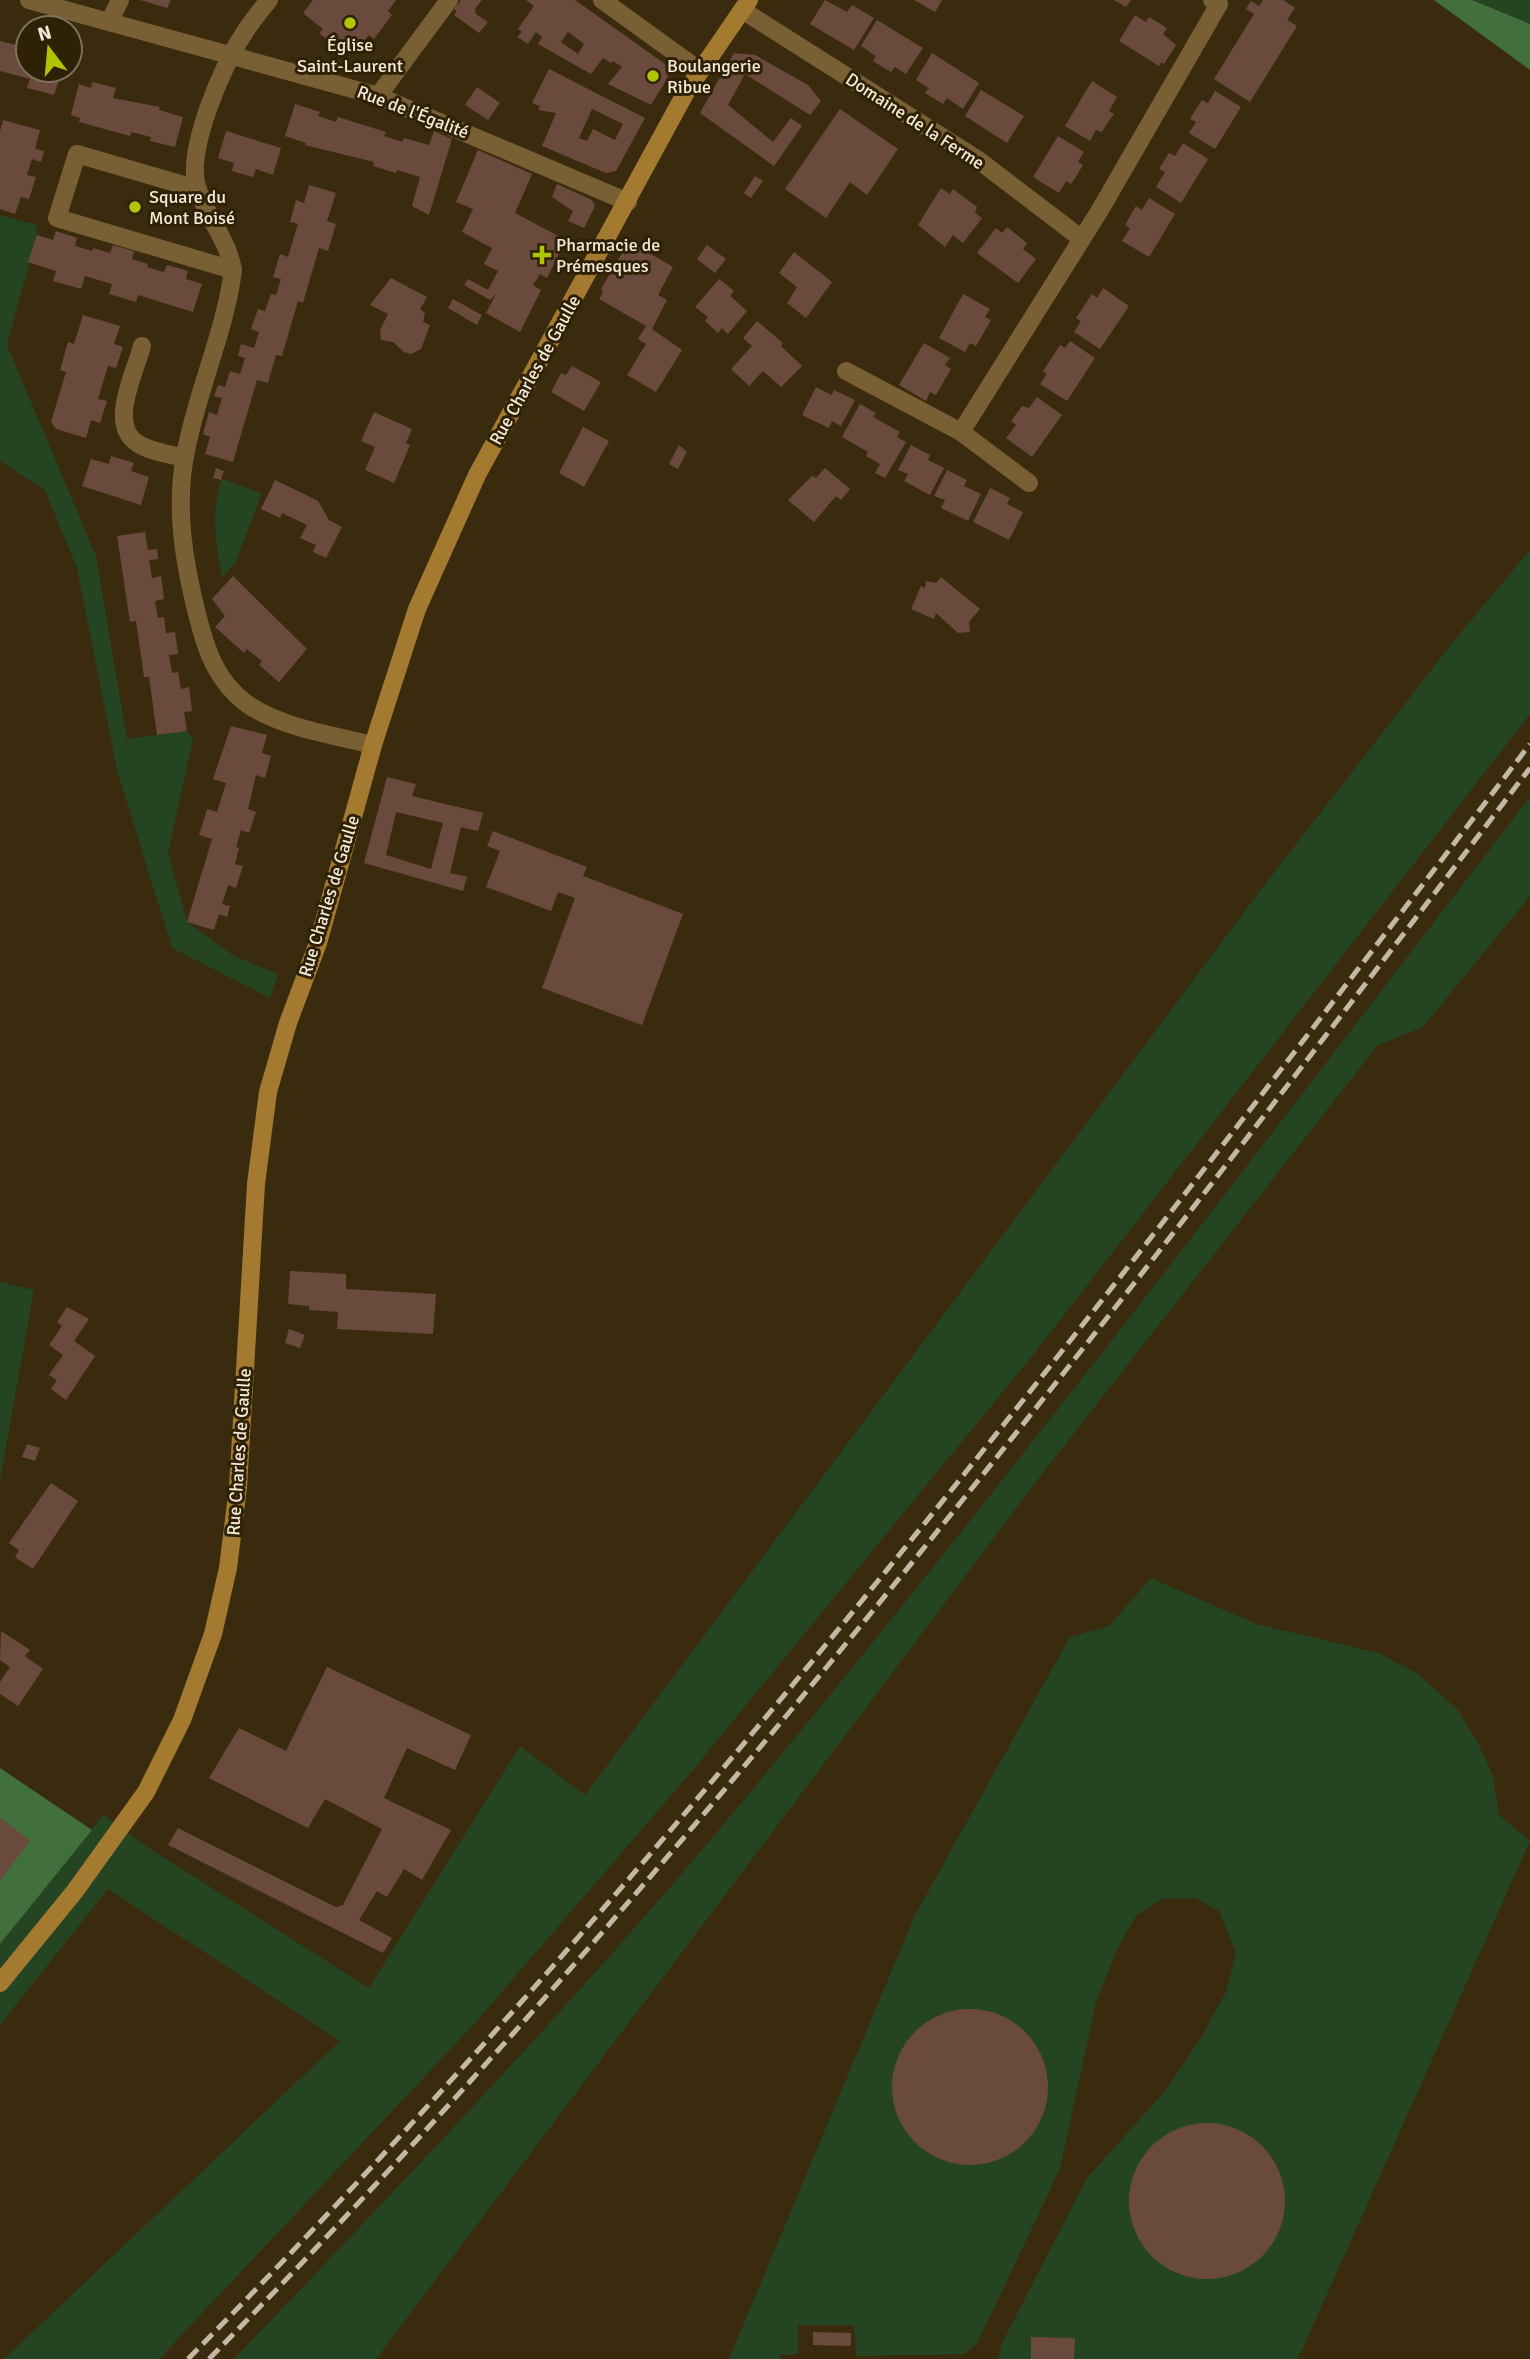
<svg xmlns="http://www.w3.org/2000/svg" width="1530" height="2359" font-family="Signika,sans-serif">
	<rect width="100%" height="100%" fill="#3a2b0f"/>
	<g fill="#244422">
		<path d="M1472,0H1530V24Z"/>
		<path d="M0,215L36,225L37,235L7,345L96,556L127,739L187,731L193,739L168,853L187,922L234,956L278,974L270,998L172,948L117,770L77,568L45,490L0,461Z"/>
		<path d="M222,479L262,493L236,561L222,578C216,545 210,510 222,479Z"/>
		<path d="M1530,550V714L1037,1350L693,1770L476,2022L159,2359H4L340,2041L108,1889L0,2025V1944L103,1815L149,1848L369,1988L520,1746L585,1795L1262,888L1452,643Z"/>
		<path d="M1530,797V896L1423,1027L1377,1046L1035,1483L376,2359H234C408,2177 582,1995 743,1801C1014,1474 1271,1134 1530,797Z"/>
		<path d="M0,1282L34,1290L0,1480Z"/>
		<path d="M1151,1578L1256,1624L1379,1653L1419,1675L1457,1709L1479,1745L1493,1776L1499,1815L1530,1841L1298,2359H1074V2338L1032,2337L1031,2359H998L1003,2341L1087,2178L1165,2091L1202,2036L1226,1992L1236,1953L1219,1911L1195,1898L1162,1899L1136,1916L1117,1949L1096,2002L1060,2169L977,2344L963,2354L856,2356L854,2325H798V2354L780,2355V2359H729L915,1915L1070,1637L1109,1626Z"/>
	</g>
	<g fill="#41703d">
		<path d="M1434,0H1472L1530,24V70Z"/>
		<path d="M0,1768L92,1830L0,1944Z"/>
	</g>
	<g fill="#6a4a3d" fill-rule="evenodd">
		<path d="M140,0H171L167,8Z"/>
		<path d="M313,0H396L388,11L392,15L374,39L369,35L354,53L335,38L331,43L319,33L323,29L303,13Z"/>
		<path d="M461,0H482L475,9L476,14L488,22L479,33L454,15L457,11L454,9Z"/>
		<path d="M526,0H575L665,64L668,77L651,105L608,84L622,67L613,61L611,63L603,58L591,74L538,44L542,37L536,32L528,44L517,37L522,32L518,29L534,6ZM568,32L584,44L578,54L561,42Z"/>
		<path d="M825,0L847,12L852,5L874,18L854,50L810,24Z"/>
		<path d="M914,0H942L935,12Z"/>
		<path d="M1114,0H1131L1126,7Z"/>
		<path d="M1263,0H1283L1295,8L1287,20L1297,26L1250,102L1214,79L1254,14L1246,9L1251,1L1259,6Z"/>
		<path d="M1135,15L1146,22L1149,17L1167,28L1163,34L1176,45L1164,64L1161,62L1159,66L1119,41Z"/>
		<path d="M877,20L923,48L906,74L895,67L891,72L873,61L876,56L861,46Z"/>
		<path d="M0,41L28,48V70H62L54,95L27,88L30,79L0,71Z"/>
		<path d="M734,53L755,55L808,85L821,101L810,115L745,74L728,105L773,142L791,118L802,126L774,166L700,113Z"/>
		<path d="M932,53L979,83L963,109L947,98L943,104L925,93L929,88L916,80Z"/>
		<path d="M549,69L645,118L616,171L606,173L542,146L556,113L538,110L540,106L532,103ZM592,109L623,124L615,140L593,129L587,141L579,138Z"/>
		<path d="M1092,81L1117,97L1109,111L1114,114L1108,122L1102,132L1096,130L1090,141L1065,126Z"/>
		<path d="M92,82L116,88L113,98L160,107L159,110L183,117L175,147L150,141L151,137L131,132L130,136L79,122L80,118L71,115L79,84L91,88Z"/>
		<path d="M477,87L500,103L488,120L465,105Z"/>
		<path d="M981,90L1024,116L1007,143L965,116Z"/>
		<path d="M1215,91L1241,107L1215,149L1189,133L1196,122L1190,119L1196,109L1202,100L1208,103Z"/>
		<path d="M295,104L320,112L318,116L336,122L338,117L386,132L384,136L402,142L404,138L429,145L434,131L452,139L429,215L412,206L420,177L397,170L396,173L373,166L374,162L305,145L306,143L285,136Z"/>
		<path d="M840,109L898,149L867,195L850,182L826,218L785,189Z"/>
		<path d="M3,120L40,130L35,149L44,151L41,162L32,159L27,175L36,177L29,199L21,197L15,214L0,209V131Z"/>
		<path d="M226,131L281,148L273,175L256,169L253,177L232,171L234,163L218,158Z"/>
		<path d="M1058,136L1084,152L1078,162L1083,165L1077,175L1071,184L1066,181L1059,193L1033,177Z"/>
		<path d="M1183,143L1208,159L1181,203L1156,187L1165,172L1159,169L1169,153L1175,156Z"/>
		<path d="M478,150L532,174L515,213L566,240L547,278L540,274L533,285L541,290L520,332L486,313L496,294L490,300L464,285L468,279L488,290L498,271L484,264L492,248L462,232L473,209L456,202Z"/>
		<path d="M755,176L763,181L751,198L744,193Z"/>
		<path d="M557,184L592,200L595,206L584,228L568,221L573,211L552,197Z"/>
		<path d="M309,185L336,193L327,221L336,224L328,251L319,248L303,303L298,301L282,356L276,355L268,383L257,380L233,462L205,454L210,437L203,434L209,412L217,415L222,398L214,396L218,385L225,387L230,371L240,374L245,358L238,356L241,344L254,348L259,332L251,329L258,309L265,311L271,294L276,295L281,279L273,277L280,254L288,257L293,240L298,224L290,222L296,200L304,203Z"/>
		<path d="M941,188L950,194L953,189L977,207L975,213L982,218L963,243L953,235L945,247L918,225Z"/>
		<path d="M1149,198L1175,214L1149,257L1122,241L1130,228L1125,225L1136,206L1142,210Z"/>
		<path d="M1007,227L1027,243L1023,249L1036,259L1018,283L977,253L996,228L1002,233Z"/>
		<path d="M56,231L77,238L75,246L92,251L93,248L110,253L113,245L134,251L132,259L148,264L147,267L164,272L167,265L188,271L186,279L202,284L193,312L138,295L136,302L109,294L112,284L85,276L81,289L53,281L56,271L28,262L37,235L53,240Z"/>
		<path d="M629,241L673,267L658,295L667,300L652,329L682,350L656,392L627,375L646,344L638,339L646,326L599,299L603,292L601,289Z"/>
		<path d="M707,245L726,259L715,273L697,259Z"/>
		<path d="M794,252L832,282L806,318L787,303L797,287L779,273Z"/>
		<path d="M391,278L427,297L420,309L425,313L423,322L430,325L421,349L411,354L404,352L393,342L381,340L380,330L388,314L370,305Z"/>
		<path d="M719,279L734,291L730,296L747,311L728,334L722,328L718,333L705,321L708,317L695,307Z"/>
		<path d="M1103,288L1129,306L1100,349L1074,332L1081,321L1076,318L1092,294L1097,298Z"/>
		<path d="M963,294L990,309L985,317L991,320L976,346L970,343L965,352L939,338Z"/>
		<path d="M453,299L482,315L477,325L448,308Z"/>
		<path d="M83,315L120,326L114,344L123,347L116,368L108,366L98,399L107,401L100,423L91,420L86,438L56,429L51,422L66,372L60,370L68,342L74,344Z"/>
		<path d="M757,321L783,343L781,346L802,366L781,387L763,371L749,386L731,369L752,346L743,338Z"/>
		<path d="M1070,341L1095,358L1067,401L1040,384L1047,374L1043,371L1060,345L1065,348Z"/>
		<path d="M924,343L950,358L945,365L951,369L936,395L930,392L926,401L899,385Z"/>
		<path d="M572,366L601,382L584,411L551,392L561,373L566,375Z"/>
		<path d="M816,387L832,395L834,390L855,400L841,426L832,421L829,428L802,415Z"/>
		<path d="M1037,397L1062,415L1032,457L1006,438L1016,425L1011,421L1022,406L1029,408Z"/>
		<path d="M860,404L876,413L873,417L900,432L897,437L906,442L885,478L875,473L880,464L866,456L868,452L842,437Z"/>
		<path d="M374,412L412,429L406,443L410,445L394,483L365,470L375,447L361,441Z"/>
		<path d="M583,427L609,441L584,487L559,473Z"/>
		<path d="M679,445L687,452L678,469L669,464Z"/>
		<path d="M911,445L930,455L928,460L944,468L930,495L904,481L908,474L898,470Z"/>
		<path d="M111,456L134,463L131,471L149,477L141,505L82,486L91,459L109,464Z"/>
		<path d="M216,468L224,471L221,480L213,478Z"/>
		<path d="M825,468L850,489L841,500L836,496L814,522L788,500L812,476L816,478Z"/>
		<path d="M947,470L967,480L964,486L981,494L968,521L941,508L945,500L934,496Z"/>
		<path d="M275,480L318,501L329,520L342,527L326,558L313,552L316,545L300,538L307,525L282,513L280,518L261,509Z"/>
		<path d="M990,488L1010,498L1007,504L1023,512L1009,540L973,522Z"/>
		<path d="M145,532L148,550L157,549L158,559L149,560L152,578L161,576L164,599L155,601L158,618L164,617L166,633L175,632L178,654L169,655L172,673L178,672L181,689L189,687L192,711L184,712L187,731L157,735L149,677H144L136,621L130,622L117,536Z"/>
		<path d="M233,576L307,649L279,682L259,665L262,661L247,649L244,653L215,627L225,616L212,599Z"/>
		<path d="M941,577L980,609L969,622L970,632L958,633L936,613L934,619L911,609L921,586L925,588L926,581L936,583Z"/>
		<path d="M231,726L267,735L262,753L271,756L265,778L256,775L248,809L256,812L249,833L241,830L236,847L239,848L235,864L243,866L236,888L228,885L222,904L230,906L227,917L219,914L214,930L187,922L212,839L199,835L207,809L217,812L226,783L213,779Z"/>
		<path d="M387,777L416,784L412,796L483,813L478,831L461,827L450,873L467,877L463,891L364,863ZM396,812L443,823L431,869L386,855Z"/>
		<path d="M493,831L587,867L583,876L683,914L642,1025L542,988L575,898L558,892L551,911L486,887L500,851L487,846Z"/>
		<path d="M290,1271L346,1274V1289L436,1294L433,1334L337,1329L338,1312L309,1310V1306L288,1304Z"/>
		<path d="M67,1307L89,1319L74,1341L95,1356L66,1400L51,1389L57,1380L49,1375L63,1355L49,1345L62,1326L57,1322Z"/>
		<path d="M289,1329L305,1335L300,1348L285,1343Z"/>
		<path d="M27,1444L40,1448L35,1461L22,1457Z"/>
		<path d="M51,1483L78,1501L33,1569L15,1557L19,1550L9,1543Z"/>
		<path d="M1,1631L30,1650L25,1656L43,1669L18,1706L0,1694V1682L10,1667L0,1660Z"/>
		<path d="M327,1667L471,1735L455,1770L407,1748L384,1798L451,1830L422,1880L404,1869L387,1897L377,1891L359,1920L392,1938L383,1953L168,1845L178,1828L336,1907L343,1905L382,1829L325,1799L308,1828L209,1778L239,1728L286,1751Z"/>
		<path d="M0,1818L30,1840L0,1881Z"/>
		<circle cx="970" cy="2087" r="78"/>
		<circle cx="1207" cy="2201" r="78"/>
		<path d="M813,2332L851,2333V2346L813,2345Z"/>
		<path d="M1031,2337L1075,2338L1074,2359H1031Z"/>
	</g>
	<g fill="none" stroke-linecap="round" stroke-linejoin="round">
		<g stroke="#795f34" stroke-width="18">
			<path d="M29,0L378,96L628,202"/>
			<path d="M269,0C260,11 250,23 243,35C222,66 186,151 197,187C206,217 228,239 233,270C225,333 196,393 185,456C175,509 184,562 197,614C206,650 216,681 247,704C282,728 333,735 373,745"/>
			<path d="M602,0L699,70"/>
			<path d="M742,10L977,159L1082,239"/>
			<path d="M110,21L120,0"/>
			<path d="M378,96L449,0"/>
			<path d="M197,189L77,154L57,218L233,270"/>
			<path d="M142,346C135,373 108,424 137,443C150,452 170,454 185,458"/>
			<path d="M846,371L961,432L1029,483"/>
			<path d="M961,432L1100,210L1219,4L1212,0"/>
		</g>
		<path stroke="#a47a30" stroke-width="18" d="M0,1983L75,1891L146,1792L182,1720L213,1634L228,1568L238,1487L256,1184L268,1092L288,1023L318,943L373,745L417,609L477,475L686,92L749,0"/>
		<g stroke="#c3b8a4" stroke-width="5" stroke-dasharray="14 7" stroke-linecap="butt">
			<path d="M188,2359C681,1859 1105,1301 1530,744"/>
			<path d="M209,2359C693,1866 1112,1317 1530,768"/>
		</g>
	</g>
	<g fill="#b0c503" stroke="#2f2105" stroke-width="2.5">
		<circle cx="350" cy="23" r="7"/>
		<circle cx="653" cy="76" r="7"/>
		<circle cx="135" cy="207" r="7"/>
		<path d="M538.5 244.5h7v7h7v7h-7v7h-7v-7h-7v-7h7z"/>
	</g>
	<g text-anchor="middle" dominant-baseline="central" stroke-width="6" stroke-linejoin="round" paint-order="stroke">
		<g font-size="18" fill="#f4eada" stroke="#2f2105" text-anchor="start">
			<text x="350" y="45" text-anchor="middle">Église<tspan x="350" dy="21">Saint-Laurent</tspan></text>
			<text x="667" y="66">Boulangerie<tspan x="667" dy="21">Ribue</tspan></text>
			<text x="149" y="197">Square du<tspan x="149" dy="21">Mont Boisé</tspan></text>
			<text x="556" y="245">Pharmacie de<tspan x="556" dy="21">Prémesques</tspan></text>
		</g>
		<g font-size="18" fill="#f4eada" stroke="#2f2105">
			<text transform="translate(413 112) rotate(21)">Rue de l'Égalité</text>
			<text transform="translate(915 121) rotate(33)">Domaine de la Ferme</text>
			<text transform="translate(535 370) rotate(-61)">Rue Charles de Gaulle</text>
			<text transform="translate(329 896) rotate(-73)">Rue Charles de Gaulle</text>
			<text transform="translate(239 1452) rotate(-86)">Rue Charles de Gaulle</text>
		</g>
	</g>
	<g transform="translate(49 49) rotate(344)"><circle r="33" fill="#2f2105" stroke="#7e715a" stroke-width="2"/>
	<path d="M0-5L12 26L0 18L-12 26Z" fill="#b0c503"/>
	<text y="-10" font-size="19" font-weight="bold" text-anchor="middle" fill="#f4eada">N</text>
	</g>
</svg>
